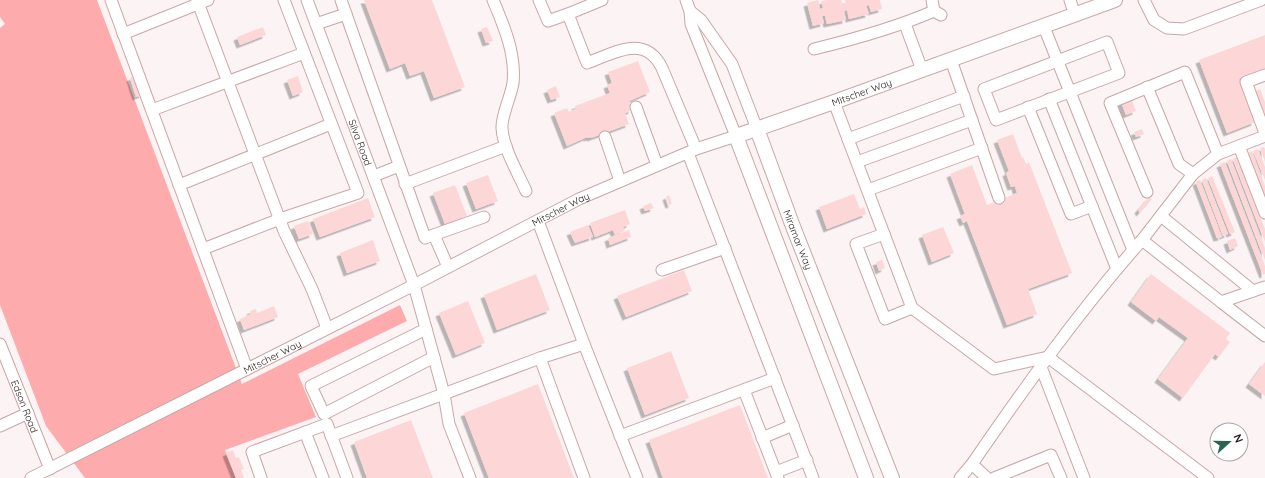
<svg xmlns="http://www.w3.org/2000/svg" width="1265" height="478" font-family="Quicksand,sans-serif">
	<defs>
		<filter id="shadow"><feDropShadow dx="-3.5" dy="3.5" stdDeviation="0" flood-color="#0004"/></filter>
	</defs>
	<rect width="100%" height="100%" fill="#fcf4f4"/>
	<path fill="#feabae" d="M0,0H97L242,384L400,305L407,321L298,374L316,417L225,450L236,478H85L46,426L0,305V28L5,24L0,17Z"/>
	<g fill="#fdd7d7" filter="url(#shadow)">
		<path d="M364,0H432L465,87L434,98L424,71L410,76L405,63L390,69Z"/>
		<path d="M818,0L820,9L823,8L821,1L827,0H841L842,4L845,3V0H880L882,9L871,12L869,5L866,6L869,14L849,19L847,10L844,11L846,20L827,24L825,16H822L824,23L813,26L807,3Z"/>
		<path d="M263,27L266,35L240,45L237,37Z"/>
		<path d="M487,27L493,41L486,43L481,29Z"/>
		<path d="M1265,35V69L1239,79L1255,122L1227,133L1199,60Z"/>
		<path d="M638,61L650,92L629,101L632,110L625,113L629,124L591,138V137L587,138V137L567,146L554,113L567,108L569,112L576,109L575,106L610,93L607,85L612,83L608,72Z"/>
		<path d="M134,76L143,94L136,97L130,78Z"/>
		<path d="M298,76L303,92L293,96L287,80Z"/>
		<path d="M556,86L560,97L551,100L547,90Z"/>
		<path d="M1260,89L1265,102V116L1255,91Z"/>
		<path d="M1131,98L1136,111L1126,115L1121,102Z"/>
		<path d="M1142,129L1144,134L1136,137L1134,132Z"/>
		<path d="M1013,134L1022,158L1023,157L1026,164L1029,162L1072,273L1028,289L1037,314L1007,325L967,221L963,223L960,216L965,214L950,174L972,165L987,205L1017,193L1015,186L1011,187L1006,173L1009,171L997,140Z"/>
		<path d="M1264,147L1265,149V162L1260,148Z"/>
		<path d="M1258,149L1265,167V180L1253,151Z"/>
		<path d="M1252,151L1265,186V199L1247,153Z"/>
		<path d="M1237,157L1265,229V242L1233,159Z"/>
		<path d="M1231,159L1265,248V260L1227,161Z"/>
		<path d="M1225,162L1265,266V274L1263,275L1220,164Z"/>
		<path d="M488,175L498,201L476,209L466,183Z"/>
		<path d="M1212,176L1235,232L1230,234L1208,178Z"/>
		<path d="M1206,178L1228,234L1223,236L1202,180Z"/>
		<path d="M1200,180L1222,237L1217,238L1196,182Z"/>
		<path d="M455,185L467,216L445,224L433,193Z"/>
		<path d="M854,194L860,209L864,207L866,214L827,229L819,207Z"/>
		<path d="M669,195L672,204L669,205L666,197Z"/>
		<path d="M1149,197L1152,199L1140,213L1138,210Z"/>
		<path d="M368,198L375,217L320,237L313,219Z"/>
		<path d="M651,203L654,208L645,211L643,206Z"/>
		<path d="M625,210L630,224L623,227L625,231L615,235L613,230L595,237L590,223Z"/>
		<path d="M308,221L313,234L299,239L294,226Z"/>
		<path d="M588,225L593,237L575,243L570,232Z"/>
		<path d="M943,227L954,253L932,262L922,235Z"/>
		<path d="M629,230L631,237L610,245L608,238Z"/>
		<path d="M1235,238L1238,246L1230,250L1227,241Z"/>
		<path d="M373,240L380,261L347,273L340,253Z"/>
		<path d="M882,260L885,268L879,271L876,262Z"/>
		<path d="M684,270L692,291L626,317L617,296Z"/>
		<path d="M536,274L550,310L497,330L484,295Z"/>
		<path d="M1151,274L1230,333L1226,339L1230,342L1219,357L1215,354L1183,398L1158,379L1188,338L1159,317L1156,321L1131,302Z"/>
		<path d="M468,301L485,343L456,355L439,313Z"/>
		<path d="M274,306L278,317L244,330L240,319L251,314L250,311L256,309L257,313Z"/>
		<path d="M671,351L689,398L645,415L627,368Z"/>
		<path d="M1265,362V396L1249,384Z"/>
		<path d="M538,384L574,478H489L464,413Z"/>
		<path d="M740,405L768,478H663L649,440Z"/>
		<path d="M411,420L433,478H367L354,442Z"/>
		<path d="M233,450L236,458L239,457L244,469L241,470L244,478H236L226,453Z"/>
	</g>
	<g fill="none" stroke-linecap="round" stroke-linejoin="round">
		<defs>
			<g id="minor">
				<path d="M111,0L247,369"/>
				<path d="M197,0L284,231L312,289L327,328"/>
				<path id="s1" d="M307,0L414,285L444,394L449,424L470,478"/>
				<path d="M341,0L425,238L484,217"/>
				<path d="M493,0C504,26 516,54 513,83C511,96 501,117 502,128C503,148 518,173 526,191"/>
				<path d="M539,0L548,21L568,14L587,63C614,53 645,33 662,68L696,149"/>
				<path d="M932,0L934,11L941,15"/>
				<path d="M1070,0L1075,16"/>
				<path d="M1144,0L1154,20L1167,28L1184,29L1261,0"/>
				<path d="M690,11L701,20L732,64L757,129"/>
				<path d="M568,14L602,0"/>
				<path d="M316,24L346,14"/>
				<path d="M905,24L922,70"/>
				<path d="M1044,27L1133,250"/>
				<path d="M123,34L208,0"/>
				<path d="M1107,42L1119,73L996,120L984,89Z"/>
				<path d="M814,49C855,39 895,28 934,11"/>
				<path d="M951,60L999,198"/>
				<path d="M1265,75L1246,82L1265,133"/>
				<path d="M1147,87L1179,164L1193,174"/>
				<path d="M1049,99L1117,269"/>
				<path d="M834,102L912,308L994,369L1048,357L1208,478"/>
				<path d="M636,107L657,165"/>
				<path d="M1028,107L1071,214L1092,206"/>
				<path d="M152,110L304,53"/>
				<path d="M605,137L620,181"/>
				<path d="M848,139L964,96"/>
				<path d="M1239,146L1265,213"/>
				<path d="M688,153L813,478"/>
				<path d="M857,162L972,120"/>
				<path d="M374,176L399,166"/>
				<path d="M405,184L506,146"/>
				<path d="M179,185L331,124"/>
				<path d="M868,190L982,148"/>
				<path d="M1147,192L1110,103L1185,72L1218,154"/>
				<path d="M1161,216L1253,291"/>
				<path d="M538,221L584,344L637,478"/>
				<path d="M884,234L856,244L885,319L912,308"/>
				<path d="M434,235L448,267"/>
				<path d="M1142,240L1193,174L1218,154L1265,136"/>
				<path d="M203,249L280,219L358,193L284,0"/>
				<path d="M662,270L725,248"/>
				<path d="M1221,302L1265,336"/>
				<path d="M426,329L311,386L324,414L434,357"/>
				<path id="s2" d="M0,344L50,469"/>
				<path d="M540,358L584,478"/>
				<path d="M1041,367L1084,478"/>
				<path d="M744,390L778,478"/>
				<path d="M0,426L28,413"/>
				<path d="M305,432L323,478"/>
				<path d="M331,436L540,358L584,344"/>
				<path d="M620,436L775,378"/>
				<path d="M762,438L793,425"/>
				<path d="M972,464L987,478"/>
				<path d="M776,472L807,460"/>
				<path id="s3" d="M31,478L414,285L579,199L696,149L736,136L691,24L690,11L686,0"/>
				<path d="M261,478L252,452L327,424L347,478"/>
				<path d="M960,478L972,464C1025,387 1080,310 1142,240L1221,302L1265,287"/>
				<path d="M994,478L1051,455L1061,478"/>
			</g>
			<g id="major">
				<path id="s4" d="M757,129L792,224L892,478"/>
				<path id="s5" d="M866,478L736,136L834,102L1115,0"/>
			</g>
		</defs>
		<use href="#minor" stroke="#caa6a6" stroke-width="13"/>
		<use href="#major" stroke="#caa6a6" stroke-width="16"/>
		<use href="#minor" stroke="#fff" stroke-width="11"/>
		<use href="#major" stroke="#fff" stroke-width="14"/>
	</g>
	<g text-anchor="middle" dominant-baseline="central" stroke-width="3.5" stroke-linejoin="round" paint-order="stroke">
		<g font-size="10" fill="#261919" stroke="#fff">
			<text stroke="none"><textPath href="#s5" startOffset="499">Mitscher Way</textPath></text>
			<text stroke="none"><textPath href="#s1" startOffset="152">Silva Road</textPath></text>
			<text stroke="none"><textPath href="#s3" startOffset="594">Mitscher Way</textPath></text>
			<text stroke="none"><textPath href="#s4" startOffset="118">Miramar Way</textPath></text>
			<text stroke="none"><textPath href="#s3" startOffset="270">Mitscher Way</textPath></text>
			<text stroke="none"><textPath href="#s2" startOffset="67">Edson Road</textPath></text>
		</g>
	</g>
	<g transform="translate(1229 442) rotate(69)"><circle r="19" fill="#ffffff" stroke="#a8a3a3"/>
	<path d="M0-3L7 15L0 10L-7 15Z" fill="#296651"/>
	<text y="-6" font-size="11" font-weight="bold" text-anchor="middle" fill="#261919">N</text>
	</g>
</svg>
